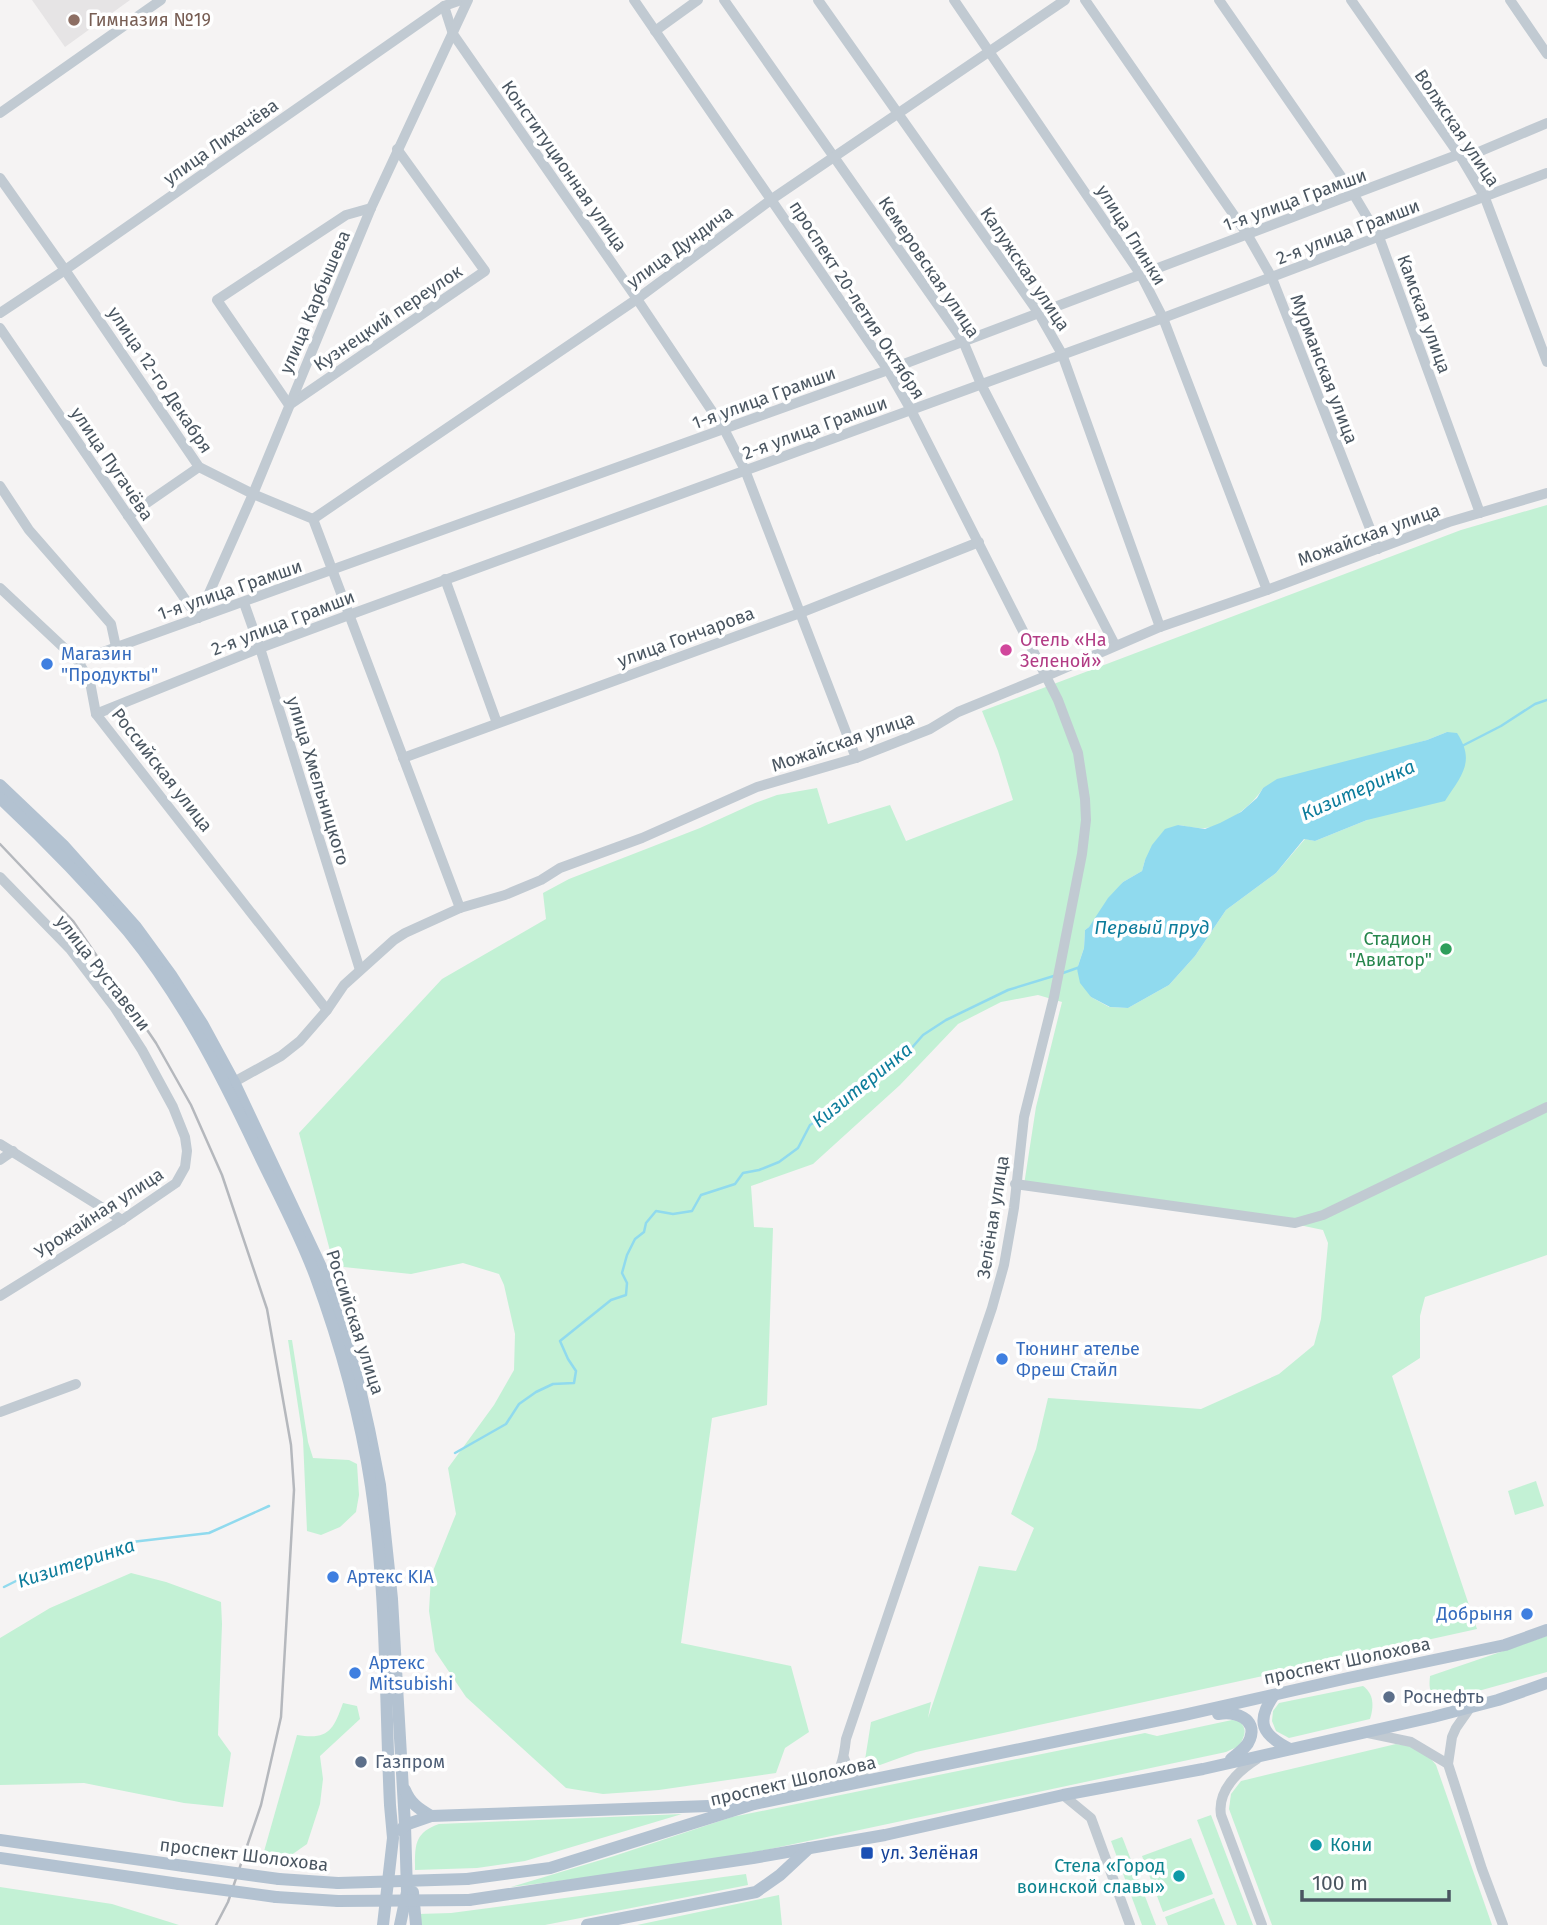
<svg xmlns="http://www.w3.org/2000/svg" width="1547" height="1925" font-family="'Fira Sans',sans-serif">
	<rect width="100%" height="100%" fill="#f5f3f3"/>
	<path fill="#e6e4e5" d="M32,0H130L65,47Z"/>
	<g fill="#c3f1d5" fill-rule="evenodd">
		<path d="M1547,505V1255L1425,1297L1420,1316V1358L1392,1376L1477,1629L916,1752L880,1765L864,1766L871,1722L931,1702L928,1718L979,1566L1016,1571L1034,1528L1011,1514L1036,1449L1048,1398L1201,1409L1279,1374L1314,1345L1321,1319L1328,1243L1323,1230L1304,1226L1024,1185L1036,1107L1062,1002L1038,995L1001,1002L958,1024L900,1085L813,1164L751,1186L754,1227L773,1228L767,1405L712,1418L681,1643L791,1666L809,1732L785,1748L776,1773L659,1790L603,1794L566,1788L466,1697L435,1651L429,1611L431,1576L456,1514L448,1468L494,1405L514,1370L515,1334L504,1285L499,1274L463,1263L411,1274L334,1266L299,1133L442,979L546,919L543,893L569,879L700,828L755,803L777,795L817,788L828,824L890,805L906,841L1013,800L998,751L982,711L1461,530ZM1447,732L1367,820L1315,841L1305,839L1276,873L1226,910L1195,956L1169,985L1128,1008L1109,1007L1091,997L1077,969L1084,948L1085,930L1089,927L1123,882L1142,871L1145,860L1178,825C1186,826 1197,829 1205,828C1226,826 1253,805 1263,788L1427,740Z"/>
		<path d="M288,1340H292L308,1442L313,1458L349,1460L357,1464L359,1495L356,1512L340,1527L321,1535L307,1531L303,1439Z"/>
		<path d="M1536,1481L1544,1506L1515,1515L1508,1491Z"/>
		<path d="M131,1573L166,1582L221,1602L222,1624L218,1735L231,1753L223,1807L184,1803L84,1783L0,1785V1638L50,1608Z"/>
		<path d="M1547,1636V1672L1471,1693L1436,1700C1429,1692 1429,1686 1430,1676Z"/>
		<path d="M1363,1686C1374,1694 1374,1706 1370,1719L1289,1738L1276,1731L1272,1721L1273,1711L1279,1703Z"/>
		<path d="M343,1703L357,1706L360,1719L320,1756L323,1779L320,1804L307,1844L277,1865L261,1862L297,1735C328,1740 333,1731 343,1703Z"/>
		<path d="M1232,1720L1239,1721C1248,1729 1245,1736 1239,1746L1226,1752L704,1863L511,1887L614,1856L732,1817L1145,1733L1157,1736Z"/>
		<path d="M1396,1744C1414,1746 1424,1750 1436,1765L1492,1925H1272L1229,1809L1231,1794L1241,1781Z"/>
		<path d="M682,1814L525,1861L477,1868L415,1870C415,1845 414,1833 439,1824Z"/>
		<path d="M1211,1815L1253,1925H1237L1197,1820Z"/>
		<path d="M1122,1837L1123,1839L1156,1925H1142L1111,1841Z"/>
		<path d="M1191,1838L1213,1894L1163,1912L1142,1856Z"/>
		<path d="M746,1874L748,1885L545,1925H421L418,1914L451,1913Z"/>
		<path d="M0,1887L112,1904L179,1925H0Z"/>
		<path d="M779,1895L782,1925H637Z"/>
		<path d="M1214,1898L1225,1925H1168L1165,1917Z"/>
	</g>
	<path fill="#90daee" d="M1447,732L1457,733C1476,762 1461,776 1445,801L1367,820L1315,841L1304,839L1276,873L1226,910L1195,956L1169,985L1128,1008L1110,1007L1091,997L1080,983L1077,969L1084,948L1085,930L1089,927L1108,898L1123,882L1142,871L1145,860L1152,845L1165,829L1178,825L1205,829L1220,823L1241,812L1257,798L1263,788L1277,779L1427,740Z"/>
	<g fill="none" stroke-linecap="round" stroke-linejoin="round">
		<g stroke="#90daee" stroke-width="2.5">
			<path d="M1462,746L1501,726L1535,704L1547,700"/>
			<path d="M1063,973L1080,967"/>
			<path d="M455,1453L506,1424L519,1404L536,1392L553,1384L574,1383L576,1371L568,1359L560,1341L611,1300L626,1295L627,1283L622,1273L627,1255L635,1239L644,1232L646,1223L656,1211L673,1214L692,1211L701,1195L735,1184L743,1173L759,1170L779,1162L798,1148L810,1125L834,1111L875,1076L909,1051L923,1035L946,1020L1008,990L1057,975"/>
			<path d="M4,1587L22,1578L81,1565L104,1549L123,1543L209,1533L269,1506"/>
		</g>
		<g stroke="#c1cad2" stroke-width="10">
			<path d="M634,0L888,370L911,410L1058,700L1078,753L1085,799L1086,820L1082,854L1054,997L1024,1117L1014,1208L1004,1265L992,1308L846,1739C844,1758 840,1775 826,1789"/>
			<path d="M724,0L963,341L981,384L1115,645"/>
			<path d="M818,0L1038,312L1062,354L1160,627"/>
			<path d="M954,0L1141,275L1163,318L1267,590"/>
			<path d="M1085,0L1247,234L1272,278L1378,549"/>
			<path d="M1219,0L1354,195L1379,237L1480,513"/>
			<path d="M1351,0L1462,159L1485,198L1547,362"/>
			<path d="M1510,0L1547,54"/>
			<path d="M444,6L453,34L637,299L724,429L745,470L856,758"/>
			<path d="M655,31L698,0"/>
			<path d="M0,113L161,0"/>
			<path d="M1462,159L1547,123"/>
			<path d="M0,178L65,270L199,467L253,494L313,519L460,908"/>
			<path d="M371,208L346,215L217,300L289,405L485,271L397,149"/>
			<path d="M0,313L65,270L444,6L461,0"/>
			<path d="M0,328L198,618"/>
			<path d="M0,486L29,530L111,624L116,647"/>
			<path d="M128,516L199,467"/>
			<path d="M313,519L637,299L772,199L1065,0"/>
			<path d="M445,579L497,723"/>
			<path d="M0,588L78,661L90,682L96,714L327,1010"/>
			<path d="M244,603L260,648L360,970"/>
			<path d="M198,618L253,494L371,208L468,0"/>
			<path d="M78,661L888,370L1457,155"/>
			<path d="M96,714L260,648L349,615L1163,318L1547,173"/>
			<path d="M403,758L800,613L979,542"/>
			<path d="M0,877L70,949L115,1008L142,1050L173,1107L185,1137L187,1151L185,1167L176,1183L122,1220L0,1296"/>
			<path d="M234,1082L281,1056L300,1041L327,1010L344,985L394,940L405,933L460,908L505,895L541,880L560,868L642,838L757,787L856,758L930,729L958,712L1046,676L1160,627L1267,590L1449,522L1547,493"/>
			<path d="M0,1144L122,1220"/>
			<path d="M0,1160L13,1151"/>
			<path d="M1015,1184L1295,1223L1323,1215L1547,1107"/>
			<path d="M0,1412L76,1384"/>
			<path d="M1470,1708L1456,1728L1452,1737L1448,1764L1482,1869L1503,1925"/>
			<path d="M1368,1733L1411,1742L1448,1764"/>
			<path d="M844,1758C850,1775 855,1774 871,1780"/>
			<path d="M1257,1759C1238,1771 1217,1791 1221,1815L1262,1925"/>
			<path d="M1063,1795L1091,1818L1130,1925"/>
		</g>
		<g stroke="#b3c2d1" stroke-width="12">
			<path d="M0,785L63,845L136,927L171,975L203,1025L234,1082L322,1269L356,1371L369,1429L380,1485L392,1599L405,1825L407,1892L400,1925"/>
			<path d="M0,798C45,840 88,884 128,931C181,996 220,1072 256,1148C276,1190 299,1232 315,1275C340,1343 360,1414 371,1486C387,1592 385,1699 390,1805L393,1838L383,1925"/>
			<path d="M1274,1695C1255,1722 1262,1735 1290,1749"/>
			<path d="M1218,1714C1234,1711 1258,1718 1250,1739C1247,1748 1238,1753 1231,1759"/>
			<path d="M405,1790C410,1803 419,1809 431,1816"/>
			<path d="M401,1830L405,1825L431,1816L736,1805"/>
			<path d="M0,1840L184,1866"/>
			<path d="M0,1858L179,1884"/>
			<path d="M279,1879L338,1883"/>
			<path d="M467,1879L550,1868L754,1804L1184,1715L1348,1678L1505,1645L1547,1630"/>
			<path d="M413,1892L416,1925"/>
			<path d="M276,1897L338,1901"/>
			<path d="M469,1900L753,1858L885,1835L1063,1795L1203,1769L1433,1717L1498,1700L1547,1683"/>
			<path d="M587,1925L756,1892L780,1875L809,1848"/>
		</g>
		<path stroke="#b5b8bd" stroke-width="2.5" d="M0,844L73,921L156,1043L191,1105L222,1175L267,1309L291,1445L294,1490L281,1717L261,1805L228,1902L216,1925"/>
		<g stroke="#b3c2d1" stroke-width="12">
			<path d="M184,1866L279,1879"/>
			<path d="M338,1883L467,1879"/>
			<path d="M179,1884L276,1897"/>
			<path d="M338,1901L469,1900"/>
		</g>
	</g>
	<circle fill="#8d6e63" stroke="#fff" stroke-width="2.5" cx="74" cy="20" r="7"/>
	<circle fill="#d1479c" stroke="#fff" stroke-width="2.5" cx="1006" cy="650" r="7"/>
	<g fill="#3f7fe0" stroke="#fff" stroke-width="2.5">
		<circle cx="47" cy="664" r="7"/>
		<circle cx="1002" cy="1359" r="7"/>
		<circle cx="333" cy="1577" r="7"/>
		<circle cx="1527" cy="1614" r="7"/>
		<circle cx="355" cy="1673" r="7"/>
	</g>
	<circle fill="#2e9e5b" stroke="#fff" stroke-width="2.5" cx="1446" cy="949" r="7"/>
	<g fill="#5c6f8a" stroke="#fff" stroke-width="2.5">
		<circle cx="1389" cy="1697" r="7"/>
		<circle cx="361" cy="1762" r="7"/>
	</g>
	<g fill="#0f9aa8" stroke="#fff" stroke-width="2.5">
		<circle cx="1316" cy="1845" r="7"/>
		<circle cx="1179" cy="1876" r="7"/>
	</g>
	<rect fill="#1a4fb4" stroke="#fff" stroke-width="2.5" x="860" y="1846" width="14" height="14" rx="3.5"/>
	<g text-anchor="middle" dominant-baseline="central" stroke-width="7" stroke-linejoin="round" paint-order="stroke">
		<g font-size="18" fill="#785e54" stroke="#fff" text-anchor="start">
			<text x="88" y="20">Гимназия №19</text>
		</g>
		<g font-size="18" fill="#4a5661" stroke="#fff">
			<text transform="translate(1457 128) rotate(56)">Волжская улица</text>
			<text transform="translate(221 142) rotate(-35)">улица Лихачёва</text>
			<text transform="translate(564 166) rotate(55)">Конституционная улица</text>
			<text transform="translate(1295 200) rotate(-20)">1-я улица Грамши</text>
			<text transform="translate(1348 232) rotate(-21)">2-я улица Грамши</text>
			<text transform="translate(1131 235) rotate(58)">улица Глинки</text>
			<text transform="translate(680 247) rotate(-36)">улица Дундича</text>
			<text transform="translate(929 267) rotate(56)">Кемеровская улица</text>
			<text transform="translate(1025 269) rotate(56)">Калужская улица</text>
			<text transform="translate(857 300) rotate(57)">проспект 20-летия Октября</text>
			<text transform="translate(315 302) rotate(-67)">улица Карбышева</text>
			<text transform="translate(1424 314) rotate(70)">Камская улица</text>
			<text transform="translate(388 318) rotate(-34)">Кузнецкий переулок</text>
			<text transform="translate(1324 369) rotate(69)">Мурманская улица</text>
			<text transform="translate(160 380) rotate(56)">улица 12-го Декабря</text>
			<text transform="translate(764 398) rotate(-20)">1-я улица Грамши</text>
			<text transform="translate(815 428) rotate(-20)">2-я улица Грамши</text>
			<text transform="translate(112 464) rotate(56)">улица Пугачёва</text>
			<text transform="translate(1369 535) rotate(-20)">Можайская улица</text>
			<text transform="translate(230 590) rotate(-19)">1-я улица Грамши</text>
			<text transform="translate(283 623) rotate(-21)">2-я улица Грамши</text>
			<text transform="translate(686 637) rotate(-20)">улица Гончарова</text>
			<text transform="translate(843 742) rotate(-19)">Можайская улица</text>
			<text transform="translate(162 770) rotate(52)">Российская улица</text>
			<text transform="translate(318 781) rotate(73)">улица Хмельницкого</text>
			<text transform="translate(103 973) rotate(52)">улица Руставели</text>
			<text transform="translate(99 1213) rotate(-33)">Урожайная улица</text>
			<text transform="translate(993 1217) rotate(-81)">Зелёная улица</text>
			<text transform="translate(355 1322) rotate(72)">Российская улица</text>
			<text transform="translate(1347 1661) rotate(-12)">проспект Шолохова</text>
			<text transform="translate(793 1781) rotate(-13)">проспект Шолохова</text>
			<text transform="translate(244 1855) rotate(7)">проспект Шолохова</text>
		</g>
		<g font-size="18" fill="#b23c85" stroke="#fff" text-anchor="start">
			<text x="1020" y="640">Отель «На<tspan x="1020" dy="21">Зеленой»</tspan></text>
		</g>
		<g font-size="18" fill="#366cbe" stroke="#fff" text-anchor="start">
			<text x="61" y="654">Магазин<tspan x="61" dy="21">"Продукты"</tspan></text>
			<text x="1016" y="1349">Тюнинг ателье<tspan x="1016" dy="21">Фреш Стайл</tspan></text>
			<text x="347" y="1577">Артекс KIA</text>
			<text x="1513" y="1614" text-anchor="end">Добрыня</text>
			<text x="369" y="1663">Артекс<tspan x="369" dy="21">Mitsubishi</tspan></text>
		</g>
		<g font-size="18" fill="#27864d" stroke="#fff" text-anchor="end">
			<text x="1432" y="939">Стадион<tspan x="1432" dy="21">"Авиатор"</tspan></text>
		</g>
		<g font-size="18" fill="#4e5e75" stroke="#fff" text-anchor="start">
			<text x="1403" y="1697">Роснефть</text>
			<text x="375" y="1762">Газпром</text>
		</g>
		<g font-size="18" fill="#0d838f" stroke="#fff" text-anchor="start">
			<text x="1330" y="1845">Кони</text>
			<text x="1165" y="1866" text-anchor="end">Стела «Город<tspan x="1165" dy="21">воинской славы»</tspan></text>
		</g>
		<g font-size="18" fill="#164399" stroke="#fff" text-anchor="start">
			<text x="881" y="1853">ул. Зелёная</text>
		</g>
		<g font-size="19" font-style="italic" fill="#0c7c9b" stroke="#fff">
			<text transform="translate(1358 790) rotate(-24)">Кизитеринка</text>
			<text x="1152" y="927">Первый пруд</text>
			<text transform="translate(862 1085) rotate(-39)">Кизитеринка</text>
			<text transform="translate(76 1563) rotate(-18)">Кизитеринка</text>
		</g>
	</g>
	<path d="M1302 1890v10h147v-10" fill="none" stroke="#4a5661" stroke-width="3.5"/>
	<text x="1312" y="1890" font-size="21" fill="#4a5661" stroke="#ffffff" stroke-width="5" paint-order="stroke">100 m</text>
</svg>
